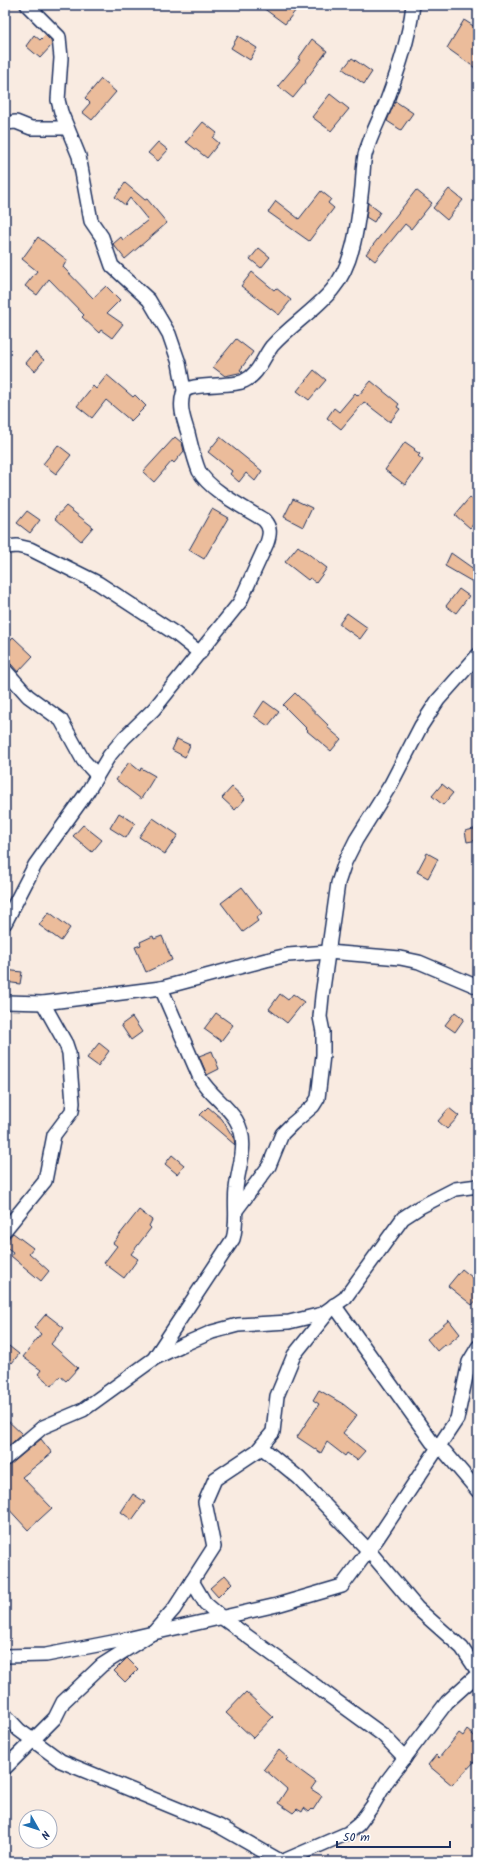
<svg xmlns="http://www.w3.org/2000/svg" width="483" height="1867" font-family="Kalam,sans-serif">
	<rect width="100%" height="100%" fill="#f9ebe1"/>
	<filter id="ink" filterUnits="userSpaceOnUse"><feTurbulence type="fractalNoise" baseFrequency=".025" numOctaves="2"/><feDisplacementMap in="SourceGraphic" scale="8" xChannelSelector="R" yChannelSelector="G"/><feConvolveMatrix kernelMatrix="1 2 1 2 8 2 1 2 1" color-interpolation-filters="sRGB"/></filter>
	<g filter="url(#ink)">
		<g fill="#ebbc9b" stroke="#1b2f5e">
			<path d="M259,5H289L296,10L285,24Z"/>
			<path d="M464,20L478,29V70L447,48Z"/>
			<path d="M34,35L40,40L45,35L51,41L52,45L40,58L26,46Z"/>
			<path d="M238,36L257,48L250,60L231,48Z"/>
			<path d="M312,39L327,51L305,81L306,82L293,98L278,86L300,60L298,59Z"/>
			<path d="M352,58L372,72L364,84L343,69Z"/>
			<path d="M101,79L116,92L92,120L82,112L90,103L85,98Z"/>
			<path d="M330,94L349,109L331,131L312,117Z"/>
			<path d="M395,101L413,113L401,130L387,121Z"/>
			<path d="M203,122L217,133L213,138L219,143L207,158L186,142Z"/>
			<path d="M158,142L168,150L158,161L148,153Z"/>
			<path d="M125,183L145,200L147,199L167,223L125,259L113,244L121,237L123,240L148,220L130,198L125,205L115,197Z"/>
			<path d="M449,189L463,200L447,220L433,208Z"/>
			<path d="M416,190L432,203L411,229L405,224L375,261L366,254Z"/>
			<path d="M321,191L331,199L328,203L334,208L309,241L268,212L276,201L299,219Z"/>
			<path d="M368,203L380,212L374,222L366,217Z"/>
			<path d="M38,237L67,260L63,267L93,298L106,286L120,300L107,313L123,324L112,338L101,330L99,333L82,317L84,315L49,279L37,295L25,286L37,271L22,259Z"/>
			<path d="M259,248L270,257L261,268L250,259Z"/>
			<path d="M252,272L274,290L276,288L291,300L279,315L241,286Z"/>
			<path d="M236,339L253,352L240,370L243,372L225,376L213,367Z"/>
			<path d="M35,352L44,360L35,371L26,363Z"/>
			<path d="M314,370L326,380L309,400L297,391Z"/>
			<path d="M107,375L133,397L135,395L146,406L131,421L106,400L92,418L77,406L93,386L96,389Z"/>
			<path d="M371,381L399,404L397,407L400,409L390,422L364,402L341,429L327,418L334,408L339,412L355,393L358,396Z"/>
			<path d="M175,437L182,443L184,451L174,463L172,461L154,482L143,472Z"/>
			<path d="M220,437L262,471L255,481L246,473L239,482L230,474L232,471L208,452Z"/>
			<path d="M405,442L415,449L414,450L420,454L418,456L423,460L405,485L385,470Z"/>
			<path d="M58,445L71,455L56,474L43,464Z"/>
			<path d="M470,497L478,504V519L470,528L455,515Z"/>
			<path d="M293,499L312,508L303,527L284,517Z"/>
			<path d="M66,506L93,527L81,541L55,518Z"/>
			<path d="M212,509L228,518L204,559L189,550Z"/>
			<path d="M27,511L40,520L30,533L17,523Z"/>
			<path d="M298,546L327,568L316,583L310,578L308,580L285,562Z"/>
			<path d="M451,553L478,572V585L445,566Z"/>
			<path d="M459,589L469,596L456,613L446,606Z"/>
			<path d="M347,613L368,628L360,639L339,624Z"/>
			<path d="M13,637L33,656L18,672L11,664L5,662V646Z"/>
			<path d="M295,693L328,725L327,727L341,739L331,751L307,731L308,730L283,705Z"/>
			<path d="M264,701L279,712L268,726L254,716Z"/>
			<path d="M177,739L190,745L185,757L172,750Z"/>
			<path d="M129,762L140,771L141,768L155,776L141,799L116,780Z"/>
			<path d="M442,784L453,793L443,805L432,796Z"/>
			<path d="M232,787L245,799L235,810L222,798Z"/>
			<path d="M119,813L135,823L126,838L110,828Z"/>
			<path d="M153,818L178,835L165,854L139,837Z"/>
			<path d="M83,825L102,840L92,852L73,836Z"/>
			<path d="M478,828V840L467,842L465,831Z"/>
			<path d="M427,853L438,859L428,878L417,872Z"/>
			<path d="M242,887L262,913L256,918L258,921L243,932L221,903Z"/>
			<path d="M49,912L70,928L61,941L39,925Z"/>
			<path d="M153,936L154,939L162,936L172,960L146,972L135,947L141,945L140,942Z"/>
			<path d="M5,970L22,972L20,984L5,982Z"/>
			<path d="M280,994L288,1000L293,994L304,1002L287,1023L269,1009Z"/>
			<path d="M455,1012L464,1019L455,1032L445,1025Z"/>
			<path d="M216,1013L233,1025L221,1041L204,1029Z"/>
			<path d="M132,1017L142,1032L131,1040L121,1025Z"/>
			<path d="M99,1043L109,1051L98,1066L87,1058Z"/>
			<path d="M212,1051L219,1069L207,1075L199,1056Z"/>
			<path d="M208,1107L222,1119L234,1139L235,1145L200,1115Z"/>
			<path d="M449,1108L459,1116L447,1129L438,1121Z"/>
			<path d="M172,1155L184,1165L177,1174L165,1164Z"/>
			<path d="M139,1210L152,1220L149,1226L151,1228L131,1254L138,1259L124,1278L104,1263L117,1246L113,1243Z"/>
			<path d="M13,1233L33,1248L29,1253L49,1271L41,1281L11,1256L13,1253L5,1247V1242Z"/>
			<path d="M462,1269L478,1282V1298L472,1305L448,1286Z"/>
			<path d="M46,1314L64,1328L51,1344L78,1368L66,1381L60,1376L52,1386L38,1374L41,1370L23,1357L41,1334L34,1328Z"/>
			<path d="M449,1320L460,1334L446,1346L445,1344L437,1351L427,1339Z"/>
			<path d="M5,1343L19,1354L12,1363L5,1357Z"/>
			<path d="M319,1390L343,1404L357,1415L343,1433L365,1451L357,1460L347,1453L345,1456L327,1442L321,1453L297,1437L319,1404L313,1400Z"/>
			<path d="M5,1418L22,1434L5,1449Z"/>
			<path d="M41,1439L52,1453L22,1477L52,1508L28,1530L5,1505V1467L10,1465Z"/>
			<path d="M133,1494L145,1502L132,1520L121,1512Z"/>
			<path d="M225,1575L232,1583L218,1597L210,1588Z"/>
			<path d="M127,1658L138,1669L125,1682L114,1671Z"/>
			<path d="M246,1692L273,1717L253,1738L226,1713Z"/>
			<path d="M467,1730L478,1739V1758L452,1785L428,1765L436,1755L439,1758L459,1733L463,1736Z"/>
			<path d="M279,1750L288,1758L286,1760L316,1782L311,1789L322,1796L313,1810L312,1809L309,1812L304,1808L302,1812L297,1809L293,1813L278,1803L287,1789L264,1769Z"/>
		</g>
		<g fill="none" stroke-linecap="round" stroke-linejoin="round">
			<defs>
				<g id="minor">
					<path d="M27,5L59,37L61,58L58,100L61,112L79,156L91,221L102,237L112,266L149,300L169,334L179,363L184,390"/>
					<path d="M5,123L16,122L31,128H67"/>
					<path d="M5,547L17,546L30,549L98,583L176,634L200,653"/>
					<path d="M5,670L28,696L61,720L83,760L97,775"/>
					<path d="M5,923L35,865L88,791L109,756L124,738L154,709L240,602L267,543C270,534 271,528 264,520C245,508 210,491 199,471C194,459 191,445 188,433C184,420 179,408 183,394C186,381 231,388 244,381C259,374 262,359 272,346C290,326 314,311 332,290C355,263 358,221 362,187C363,177 363,165 365,155C370,137 379,120 386,103C398,71 409,39 413,5"/>
					<path d="M5,1002L43,1003L161,988L266,960L288,955L328,952L400,958L419,962L478,987"/>
					<path d="M237,1209L269,1166L282,1134L292,1124L313,1106L318,1098L323,1055V1032L320,1017L322,996L338,883L345,862L356,840L391,784L421,726L438,700L478,655"/>
					<path d="M5,1230L45,1181L54,1135L72,1111L73,1103L69,1053L66,1044L43,1003"/>
					<path d="M155,1357L233,1239C238,1222 234,1206 236,1189C238,1166 250,1143 236,1120C226,1104 209,1094 200,1078L161,988"/>
					<path d="M261,1447L299,1478L369,1551L417,1608L462,1648L478,1672"/>
					<path d="M5,1459L43,1427L83,1410L155,1358L180,1346L212,1332L238,1325L289,1322L322,1314L345,1298L403,1218L420,1207L455,1189L478,1186"/>
					<path d="M192,1581L205,1603L221,1617L383,1735L405,1758"/>
					<path d="M5,1656L46,1655L118,1641L277,1605L342,1586L377,1539L457,1419L469,1362L478,1347"/>
					<path d="M5,1715L19,1730L61,1761L219,1826L282,1862"/>
					<path d="M5,1768L55,1718L63,1702L102,1665L154,1632L174,1609L214,1547L205,1502L215,1479L257,1451L273,1432L277,1396L294,1355L334,1305L432,1442L445,1452L478,1491"/>
					<path d="M281,1862L348,1833L359,1824L373,1805L387,1781L447,1702L478,1674"/>
				</g>
			</defs>
			<use href="#minor" stroke="#1b2f5e" stroke-width="16"/>
			<use href="#minor" stroke="#fff" stroke-width="13"/>
		</g>
	</g>
	<rect width="483" height="1867" fill="none" stroke="#fff" stroke-width="20"/>
	<rect x="10" y="10" width="463" height="1847" fill="none" stroke="#1b2f5e" stroke-width="1.5" filter="url(#ink)"/>
	<g transform="translate(38 1829) rotate(129)"><circle r="19" fill="#ffffff" stroke="#a4acbf"/>
	<path d="M0-3L7 15L0 10L-7 15Z" fill="#1f6fb2"/>
	<text y="-6" font-size="11" font-weight="bold" text-anchor="middle" fill="#1b2f5e">N</text>
	</g>
	<path d="M337 1841v6h113v-6" fill="none" stroke="#1b2f5e" stroke-width="2"/>
	<text x="343" y="1841" font-size="12" fill="#1b2f5e" stroke="#ffffff" stroke-width="3" paint-order="stroke">50 m</text>
</svg>
